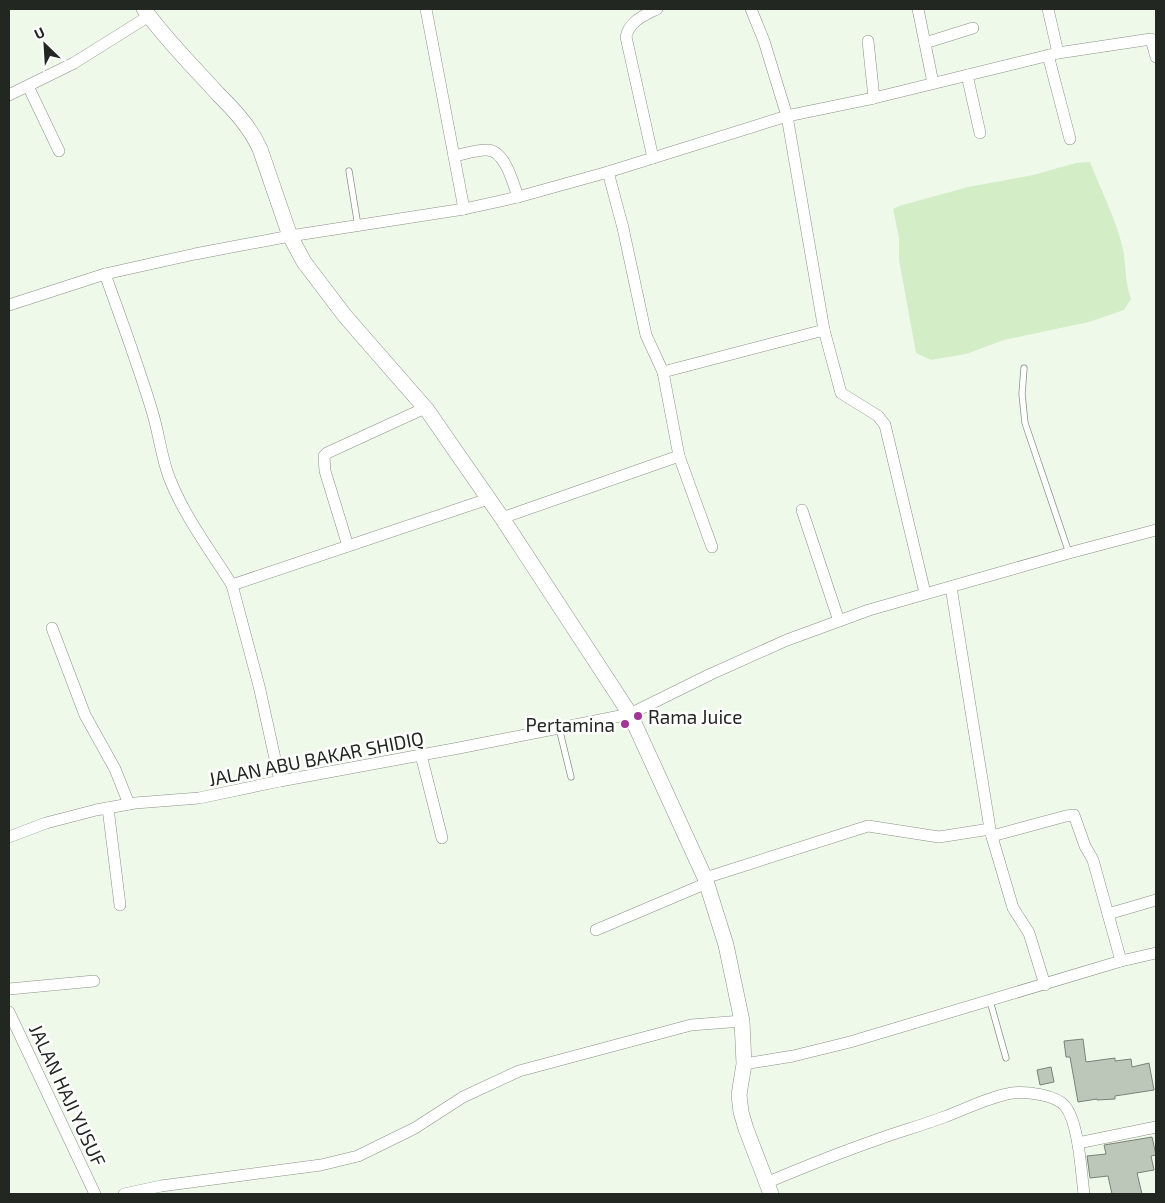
<svg xmlns="http://www.w3.org/2000/svg" width="1165" height="1203" font-family="'Exo 2',sans-serif">
	<rect width="100%" height="100%" fill="#eff9ea"/>
	<path fill="#d3eec7" d="M1090,162C1101,190 1116,219 1123,249C1126,266 1125,282 1131,299L1124,310L1089,322L1004,340L966,354L931,360L916,353L899,260V238L893,209L899,206L968,187L1033,175L1076,163Z"/>
	<g fill="#bdc7b9" stroke="#798275">
		<path d="M1083,1039L1086,1062L1115,1058V1061L1131,1059L1132,1067L1149,1063L1154,1090L1115,1096V1099L1097,1100V1099L1078,1102L1070,1057H1066L1064,1041Z"/>
		<path d="M1051,1067L1054,1082L1040,1085L1037,1070Z"/>
		<path d="M1152,1137L1156,1155L1151,1156L1154,1170L1137,1173L1142,1194H1112L1108,1176L1090,1178L1087,1156L1106,1154L1104,1145Z"/>
	</g>
	<g fill="none" stroke-linecap="round" stroke-linejoin="round">
		<defs>
			<g id="service">
				<path d="M349,171L358,226"/>
				<path d="M1024,368L1022,394L1025,423L1069,553"/>
				<path d="M559,728L571,777"/>
				<path d="M990,1001L1006,1058"/>
			</g>
			<g id="minor">
				<path d="M426,9L464,209"/>
				<path d="M918,9L933,83"/>
				<path d="M1048,9L1058,53"/>
				<path d="M868,41L874,98"/>
				<path d="M925,43L973,28"/>
				<path d="M1048,55L1070,139"/>
				<path d="M967,75L980,133"/>
				<path d="M28,86L59,151"/>
				<path d="M9,95L74,63L149,16"/>
				<path d="M454,156C464,154 476,150 486,150C505,149 513,183 518,197"/>
				<path d="M653,158L626,37C629,21 645,15 657,9"/>
				<path d="M608,172L623,228L646,335L663,372"/>
				<path d="M105,274C121,319 138,364 152,411C159,433 161,456 169,477C184,516 210,550 232,585"/>
				<path d="M9,305L105,274L195,254L290,236L464,209L518,197L608,172L787,116L874,98L1058,53L1151,39L1156,57"/>
				<path d="M824,330L841,393L878,416L885,425L925,593"/>
				<path d="M802,510L839,621"/>
				<path d="M502,518L679,456"/>
				<path d="M348,546L325,471L324,456L327,453L425,408"/>
				<path d="M712,547L679,456L663,372L824,330L787,116L764,41L751,9"/>
				<path d="M52,628L85,715L115,769L129,804"/>
				<path d="M421,755L442,838"/>
				<path d="M280,781L259,686L232,585L488,499"/>
				<path d="M108,808L120,905"/>
				<path d="M990,830L1013,908L1029,933L1045,985"/>
				<path d="M992,836L1066,816L1074,815L1085,846L1093,860L1121,961"/>
				<path d="M9,837L46,823L96,810L135,803L199,798L280,781L459,748L630,714L711,674L787,640L869,610L1069,553L1156,530"/>
				<path d="M705,878L868,826L939,837L990,829L951,587"/>
				<path d="M1108,914L1156,900"/>
				<path d="M596,930L707,883"/>
				<path d="M9,989L94,981"/>
				<path d="M9,1012L95,1194"/>
				<path d="M744,1064L793,1056L850,1042L1121,961L1156,953"/>
				<path d="M1078,1143L1156,1127"/>
				<path d="M766,1183C804,1167 841,1152 879,1139C901,1131 923,1125 944,1117C966,1109 988,1097 1012,1093C1026,1091 1056,1095 1065,1106C1079,1123 1081,1172 1084,1194"/>
				<path d="M124,1194L161,1186L321,1165L358,1156L415,1128L463,1097L519,1071L691,1025L742,1021"/>
			</g>
			<path id="tertiary" d="M144,9C165,39 193,66 218,94C235,111 250,127 260,149L290,236L304,262L345,316L427,410L502,518L630,714L705,878L726,945L742,1021L744,1064L739,1095L741,1112L746,1129L771,1194"/>
		</defs>
		<use href="#service" stroke="#899285" stroke-width="7"/>
		<use href="#minor" stroke="#899285" stroke-width="12"/>
		<use href="#tertiary" stroke="#899285" stroke-width="16"/>
		<use href="#service" stroke="#fff" stroke-width="5.5"/>
		<use href="#minor" stroke="#fff" stroke-width="11"/>
		<use href="#tertiary" stroke="#fff" stroke-width="15"/>
	</g>
	<g fill="#a13697" stroke="#fff" stroke-width="2">
		<circle cx="638" cy="716" r="5"/>
		<circle cx="625" cy="724" r="5"/>
	</g>
	<g text-anchor="middle" dominant-baseline="central" stroke-width="5" stroke-linejoin="round" paint-order="stroke">
		<g font-size="19" fill="#232722" stroke="#fff" text-anchor="start">
			<text x="648" y="716">Rama Juice</text>
			<text x="615" y="724" text-anchor="end">Pertamina</text>
		</g>
		<g font-size="19" fill="#232722" stroke="#fff">
			<text transform="translate(316 758) rotate(-11)">JALAN ABU BAKAR SHIDIQ</text>
			<text transform="translate(68 1095) rotate(65)">JALAN HAJI YUSUF</text>
		</g>
	</g>
	<rect width="1165" height="1203" fill="none" stroke="#232722" stroke-width="20"/>
	<g transform="translate(45 45) rotate(335)" stroke="#ffffff" stroke-width="4" paint-order="stroke">
	<path d="M0-4L9 19L0 12L-9 19Z" fill="#232722"/>
	<text y="-8" font-size="14" font-weight="bold" text-anchor="middle" fill="#232722">U</text>
	</g>
</svg>
